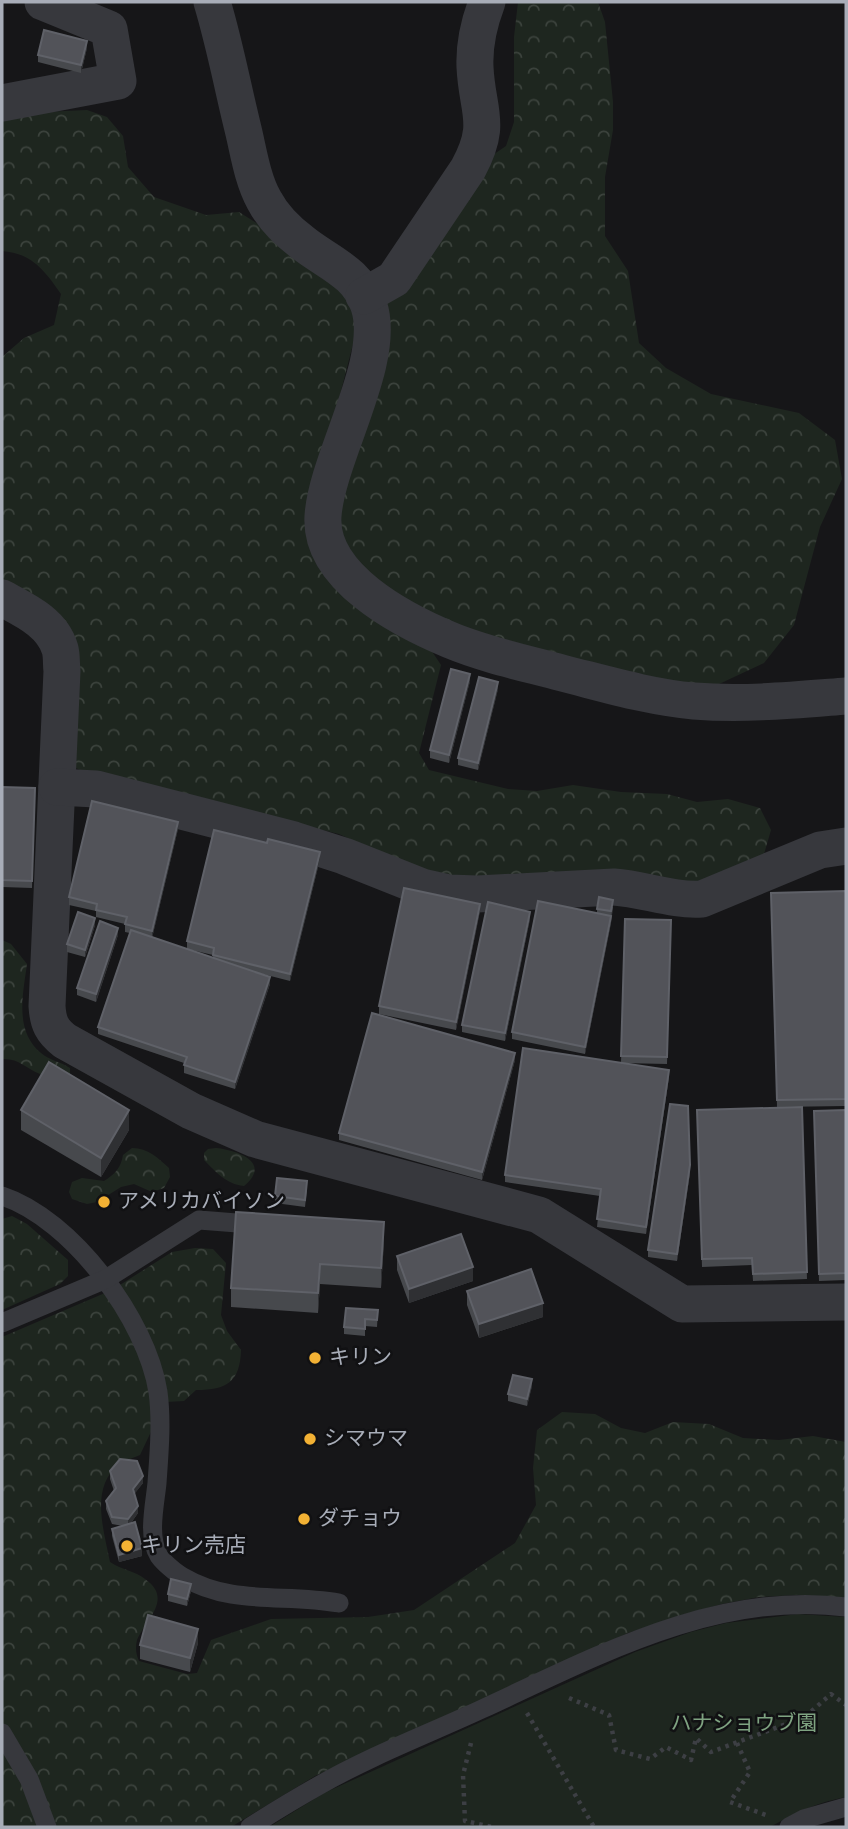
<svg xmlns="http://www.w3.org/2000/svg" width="848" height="1829" font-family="Overpass,'Noto Sans JP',sans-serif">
	<defs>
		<pattern id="forest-crowns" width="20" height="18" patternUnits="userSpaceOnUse" patternTransform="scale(1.75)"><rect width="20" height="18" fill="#1e261f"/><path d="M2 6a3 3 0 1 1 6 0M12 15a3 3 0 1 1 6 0" fill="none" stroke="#3c433d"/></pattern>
	</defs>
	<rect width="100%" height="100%" fill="#161618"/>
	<g fill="url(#forest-crowns)">
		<path d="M518,2H598L605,22L613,102V130L605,177V236L628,271L639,343L666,368L711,394L799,413L835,440L842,479L820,527L794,625L764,663L719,684L675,686L437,621L350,565L336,508L385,308L406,266L487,159L506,146L514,122V37Z"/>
		<path d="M87,110L107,117L123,136L128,167L154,197L206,215L239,212L263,227L341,289L357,319L353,344L312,504L427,644L441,665L419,753L429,770L508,789L537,791L573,785L621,792L667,794L697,802L728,799L760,808L771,830L764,854L710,886H503L424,873L339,834L82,771L72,766L70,658L2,589V357L24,338L54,325L61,294C45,271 32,253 2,251V114Z"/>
		<path d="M2,940L11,944L27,964C23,994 14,1031 41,1053C49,1060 61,1062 70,1068V1076L63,1083C56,1080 48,1078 40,1074C25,1068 19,1058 2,1059Z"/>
		<path d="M132,1148C148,1148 158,1158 169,1168L170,1177L164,1188L152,1192L134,1184L121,1187L97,1202L87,1204L72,1199L69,1192L72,1182L82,1178L104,1181C115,1174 121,1168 123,1155Z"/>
		<path d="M216,1148C236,1150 273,1162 244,1186C226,1184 216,1172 204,1160V1153L208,1149Z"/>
		<path d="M12,1216L27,1224L68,1260V1276L60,1284L2,1310V1219Z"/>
		<path d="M195,1248L213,1249L226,1263L221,1315L227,1331L241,1350C240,1382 227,1390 196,1390L184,1401L165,1402L140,1455C134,1458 125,1460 120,1464C89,1486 104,1531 110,1562C122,1570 135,1571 145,1579C174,1599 145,1620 137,1640C135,1648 136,1654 139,1661L187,1674L197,1673L211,1640L271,1619L368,1617L414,1610L515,1543L536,1505L533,1468L537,1430L562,1412L595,1414L621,1428L645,1433L673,1422L709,1424L743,1438L779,1440L813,1436L846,1442V1598L797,1595L759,1597L722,1604L685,1614L628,1633L315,1776L231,1827H2V1337L112,1290L172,1252Z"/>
	</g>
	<path fill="#1e261f" d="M798,1614L846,1617V1797C818,1802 795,1813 770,1827H269L324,1793L635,1652L691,1632L726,1623Z"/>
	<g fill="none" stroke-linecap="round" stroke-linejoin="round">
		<g stroke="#3d3f44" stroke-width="4.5" stroke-dasharray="3.5 5" stroke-linecap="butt">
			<path d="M569,1698L609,1715L616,1750L650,1759L666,1747L691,1760L696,1738L711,1752L805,1717L831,1694L846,1705"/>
			<path d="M527,1713L594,1827"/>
			<path d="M471,1743L463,1775L465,1821L492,1827"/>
			<path d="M737,1743L750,1772L730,1802L766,1815"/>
		</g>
		<g stroke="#37383d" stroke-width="19">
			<path d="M2,1196C72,1219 147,1320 158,1392C162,1422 159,1454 157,1483C155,1504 147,1537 159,1556C164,1563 176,1573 183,1577C232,1606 285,1593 339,1603"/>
			<path d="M2,1323L106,1279L199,1220L262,1225"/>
			<path d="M2,1733L29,1779L47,1827"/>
			<path d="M250,1827C272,1813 295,1799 318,1786C370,1756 428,1734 482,1709C595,1657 717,1590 846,1607"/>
			<path d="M789,1827L804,1819L846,1807"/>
		</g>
		<g stroke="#37383d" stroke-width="37">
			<path d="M212,2C225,45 233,89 244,133C249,155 253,180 264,200C273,217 288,232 303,243C328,263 358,272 369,306C387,362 327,457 323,516C319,577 402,620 450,640C486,655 525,663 562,673C606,684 649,697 694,701C745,705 795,700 846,696"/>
			<path d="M2,103L118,81L109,29L43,2"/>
			<path d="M364,296L394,279L468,169C493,123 477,112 475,67C474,44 479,23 487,2"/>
			<path d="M2,598C24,610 52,622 60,649C62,656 61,664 62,671L47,1006C48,1023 52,1031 65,1041L191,1111L255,1139L539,1215L682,1304L846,1302"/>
			<path d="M57,787L96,789L294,840L344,856L422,887L449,893L477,894L614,887C644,889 672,901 702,899L820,850L846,846"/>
		</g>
	</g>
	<g fill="#47494d">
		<path d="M87,48L81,73L38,62V55Z"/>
		<path d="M470,681L449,763L430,758V750Z"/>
		<path d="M498,689L478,770L458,765V758Z"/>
		<path d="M2,787L35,788L32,888L2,887Z"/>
		<path d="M178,829L152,938L213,958V955L187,949V941L320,859L290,981L255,972L270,984L235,1089L184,1073V1063L98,1034V1027L130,933L125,932V924L96,917V911L69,905V897Z"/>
		<path d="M846,891V1106L777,1107L771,893Z"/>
		<path d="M613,907L611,923L585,1054L512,1039V1032L597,913V909Z"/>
		<path d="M480,911L456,1030L379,1014V1006Z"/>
		<path d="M530,919L505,1041L462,1032V1025Z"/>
		<path d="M625,919L671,920L667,1064L621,1063Z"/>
		<path d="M95,925L85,957L67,952V944Z"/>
		<path d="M118,935L96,1002L77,995V988Z"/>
		<path d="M515,1060L482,1180L339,1140V1133Z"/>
		<path d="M669,1077L646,1234L597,1227L600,1196L505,1182V1175Z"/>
		<path d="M802,1107L807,1279L753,1281L752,1265L702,1267L697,1110Z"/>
		<path d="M21,1110L129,1130L101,1177L21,1130Z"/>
		<path d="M846,1110V1280L819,1281L814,1111Z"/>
		<path d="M690,1173L677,1261L648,1257V1250Z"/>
		<path d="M307,1189L305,1207L275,1203V1196Z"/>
		<path d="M384,1242L381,1288L320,1284L318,1313L231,1307V1288Z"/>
		<path d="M397,1256L473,1281L409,1303L397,1270Z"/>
		<path d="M467,1291L543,1317L479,1338L467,1305Z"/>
		<path d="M378,1310L377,1327L365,1326V1336L344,1334V1327Z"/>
		<path d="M532,1386L527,1406L508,1401V1394Z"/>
		<path d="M110,1471L143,1483L134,1494L138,1513L131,1523L142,1556L119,1562L112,1536V1529L123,1526L112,1524L106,1509V1501L114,1491L110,1479Z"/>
		<path d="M191,1591L187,1606L168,1601V1594Z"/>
		<path d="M198,1643L190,1672L140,1659V1645Z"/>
	</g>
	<g fill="#2f3033">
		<path d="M87,41V48L81,73V65Z"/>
		<path d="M470,674V681L449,763V755Z"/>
		<path d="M498,682V689L478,770V763Z"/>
		<path d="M178,822V829L152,938V931Z"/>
		<path d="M320,852V859L290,981V974Z"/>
		<path d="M613,900L611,923L585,1054V1047L611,917Z"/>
		<path d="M480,904V911L456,1030V1022Z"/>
		<path d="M530,912V919L505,1041V1033Z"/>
		<path d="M95,918V925L85,957V950Z"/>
		<path d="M118,928V935L96,1002V994Z"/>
		<path d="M270,977V984L235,1089V1082Z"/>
		<path d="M515,1053V1060L482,1180V1172Z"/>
		<path d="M669,1070V1077L646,1234V1227Z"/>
		<path d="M129,1110V1130L101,1177V1158Z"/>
		<path d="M690,1165V1173L677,1261V1254Z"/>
		<path d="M384,1222V1242L381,1288V1268Z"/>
		<path d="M320,1264V1284L318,1313V1293Z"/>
		<path d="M473,1267V1281L409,1303V1289Z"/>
		<path d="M543,1303V1317L479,1338V1324Z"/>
		<path d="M532,1379V1386L527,1406V1399Z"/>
		<path d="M143,1476V1483L133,1496V1489Z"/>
		<path d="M138,1506V1513L128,1527V1519Z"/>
		<path d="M142,1548V1556L119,1562V1555Z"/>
		<path d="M191,1584V1591L187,1606V1599Z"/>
		<path d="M198,1629V1643L190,1672V1658Z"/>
	</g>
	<g fill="#525359" stroke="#5f6168" stroke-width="2">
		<path d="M44,30L87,41L81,65L38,55Z"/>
		<path d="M451,669L470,674L449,755L430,750Z"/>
		<path d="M479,677L498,682L478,763L458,758Z"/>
		<path d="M2,787L35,788L32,881L2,880Z"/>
		<path d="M92,801L178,822L152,931L125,924L127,917L96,910L97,904L69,897Z"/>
		<path d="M214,830L267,843L268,839L320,852L290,974L213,955L214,948L187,941Z"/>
		<path d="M404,888L480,904L456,1022L379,1006Z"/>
		<path d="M846,891V1099L777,1100L771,893Z"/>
		<path d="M599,897L613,900L611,911L597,909Z"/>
		<path d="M538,901L611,916L585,1047L512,1032Z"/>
		<path d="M488,902L530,912L505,1033L462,1025Z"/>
		<path d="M78,912L95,918L85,950L67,944Z"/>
		<path d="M625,919L671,920L667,1057L621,1056Z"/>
		<path d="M100,921L118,928L96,994L77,988Z"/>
		<path d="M131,930L270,977L235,1082L184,1065L187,1057L98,1027Z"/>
		<path d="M372,1013L515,1053L482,1172L339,1133Z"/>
		<path d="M523,1048L669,1070L646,1227L597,1219L601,1189L505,1175Z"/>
		<path d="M49,1062L129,1110L101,1158L21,1110Z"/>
		<path d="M670,1104L688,1106L690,1165L677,1254L648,1250Z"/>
		<path d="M802,1107L807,1272L753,1274L752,1258L702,1259L697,1110Z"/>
		<path d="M846,1110V1273L819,1274L814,1111Z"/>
		<path d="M277,1178L307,1181L305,1200L275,1196Z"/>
		<path d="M236,1212L384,1222L381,1268L320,1264L318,1293L231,1288Z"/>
		<path d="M461,1234L473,1267L409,1289L397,1256Z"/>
		<path d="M531,1269L543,1303L479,1324L467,1291Z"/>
		<path d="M346,1308L378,1310L377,1320L365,1319V1329L344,1327Z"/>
		<path d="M513,1375L532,1379L527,1399L508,1394Z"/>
		<path d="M120,1459L137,1461L143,1476L133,1489L138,1506L128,1519L112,1517L106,1501L116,1488L110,1471Z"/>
		<path d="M135,1522L142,1548L119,1555L112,1529Z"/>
		<path d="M171,1579L191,1584L187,1599L168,1594Z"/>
		<path d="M148,1615L198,1629L190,1658L140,1645Z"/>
	</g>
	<g fill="#f2b134" stroke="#111113" stroke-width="2.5">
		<circle cx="104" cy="1202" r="7"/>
		<circle cx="315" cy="1358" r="7"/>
		<circle cx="310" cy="1439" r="7"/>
		<circle cx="304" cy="1519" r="7"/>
		<circle cx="127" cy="1546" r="7"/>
	</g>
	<g text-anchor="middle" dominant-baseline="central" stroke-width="5" stroke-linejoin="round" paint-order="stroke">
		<g font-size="21" fill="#a8adb8" stroke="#111113" text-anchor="start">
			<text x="118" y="1202">アメリカバイソン</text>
			<text x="329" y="1358">キリン</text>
			<text x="324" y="1439">シマウマ</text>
			<text x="318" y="1519">ダチョウ</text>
			<text x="141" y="1546">キリン売店</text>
		</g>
		<g font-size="21" fill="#7fa381" stroke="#111113">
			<text x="744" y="1724">ハナショウブ園</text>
		</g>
	</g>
	<rect width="848" height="1829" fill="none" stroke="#a8adb8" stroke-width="7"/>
</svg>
